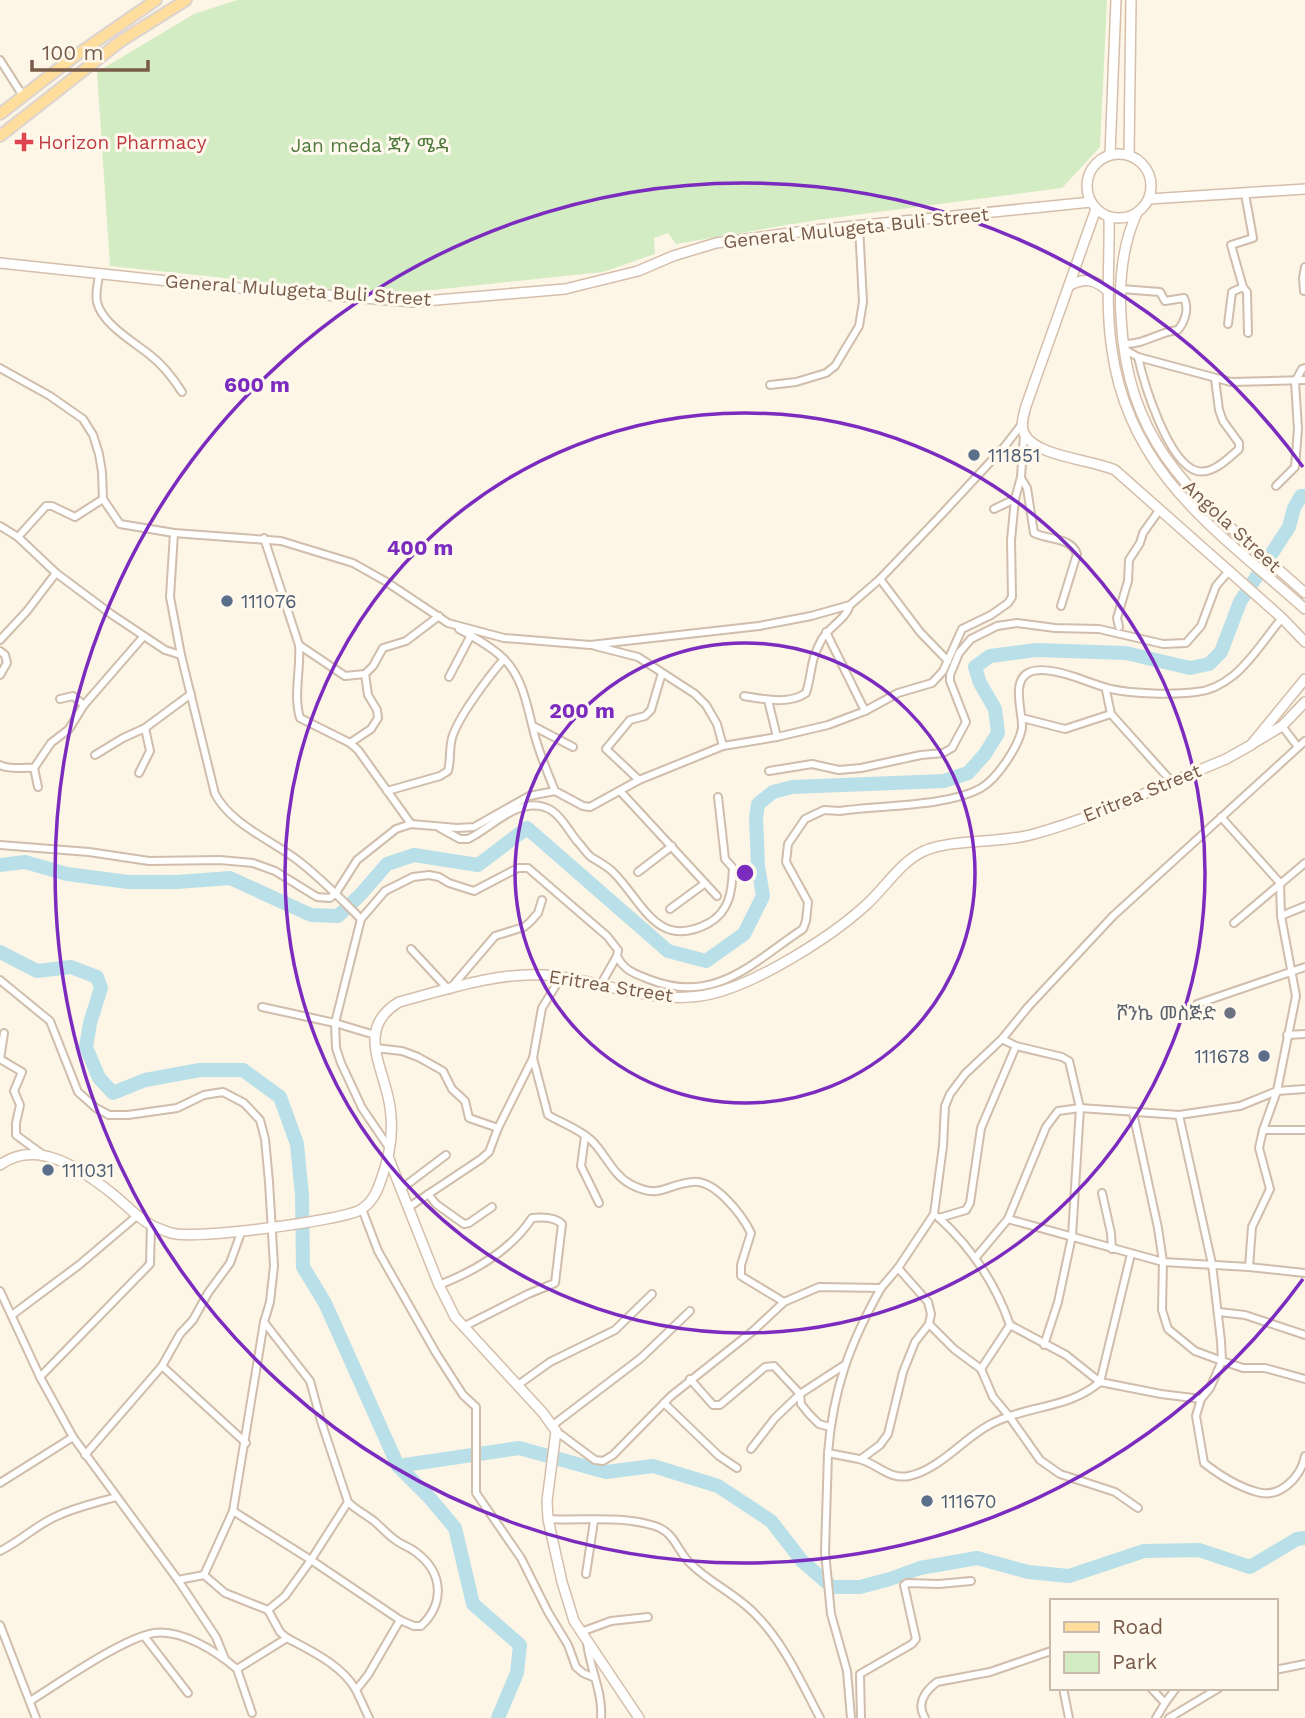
<svg xmlns="http://www.w3.org/2000/svg" width="1305" height="1718" font-family="'Work Sans','Noto Sans Ethiopic',sans-serif">
	<rect width="100%" height="100%" fill="#fdf5e6"/>
	<path fill="#d3ecc3" d="M237,0H1107L1100,147L1062,188L817,220L676,244L668,233L654,238L655,254L603,272L414,292L330,289L110,266L97,72L194,14Z"/>
	<g fill="none" stroke-linecap="round" stroke-linejoin="round">
		<g stroke="#b9e0e8" stroke-width="14">
			<path d="M0,865L25,862L67,874L128,882H177L230,878L311,915L338,916L361,894L387,864L414,855L478,865L527,828L668,951L706,961L744,934L763,896L758,866L756,818L758,804L773,792L792,787L944,781L968,773L985,754L998,733L995,709L980,683L975,667L990,656L1036,650L1126,653L1190,668L1209,664L1221,652L1240,602L1289,527L1294,508L1301,496H1305"/>
			<path d="M0,952L37,971L71,967L97,977L101,988L90,1023L86,1047L99,1078L113,1093L145,1080L200,1070H243L280,1097L297,1144L302,1195L303,1267L325,1303L398,1466L429,1497L455,1528L473,1604L520,1645L517,1673L498,1718"/>
			<path d="M398,1466L519,1448L606,1472L653,1466L718,1486L771,1521L802,1561L832,1587H860L890,1579L920,1568L977,1558L1028,1572L1069,1576L1144,1551L1199,1550L1250,1567L1297,1539L1305,1538"/>
		</g>
		<defs>
			<g id="street">
				<path d="M0,60L23,96"/>
				<path d="M99,275C98,283 95,294 97,302C102,324 134,342 150,355C163,365 173,378 182,392"/>
				<path d="M1243,287L1247,292L1248,333"/>
				<path d="M1121,289L1160,292L1165,301L1184,298C1189,309 1185,321 1178,330C1158,332 1144,345 1123,344"/>
				<path d="M1304,291L1303,278L1305,267"/>
				<path d="M1228,324L1232,292L1243,287L1231,245L1253,238L1245,194"/>
				<path d="M1124,349L1138,357L1231,382L1305,380"/>
				<path d="M1138,357C1144,384 1168,463 1197,471C1212,475 1229,458 1239,449V443L1223,421L1219,410L1215,379"/>
				<path d="M0,368L50,396L83,419L93,435L99,454L102,472L103,499L120,524L174,533L281,541L353,563L385,581L448,623L504,638L590,645L759,626L811,616L850,605L880,579L943,513L1005,446L1022,424"/>
				<path d="M1295,382L1302,369L1305,368"/>
				<path d="M770,385L796,382L826,373L835,366L859,326L863,302L859,226"/>
				<path d="M1021,478L1027,488L1034,533C1048,540 1071,537 1077,554L1061,606"/>
				<path d="M1276,486L1295,467L1298,429L1295,382"/>
				<path d="M994,509L1015,499"/>
				<path d="M0,526L18,537L56,573L111,614L165,650L181,655"/>
				<path d="M174,533L170,597L181,655L215,794C231,824 269,839 296,859C320,877 340,898 361,919"/>
				<path d="M18,537L46,506H52L75,517L103,499"/>
				<path d="M264,538L299,645C301,668 293,695 300,718L350,743L358,750L411,824"/>
				<path d="M880,579L920,632L948,661"/>
				<path d="M1119,627L1117,618L1128,581L1129,560L1140,543L1143,533L1160,509"/>
				<path d="M459,629C474,637 492,647 504,659C525,680 528,713 536,740C541,757 548,774 555,791L583,806L590,807L639,780L723,746L777,737L828,725L865,711L898,693L932,683L943,671L962,629L991,615L1008,603L1012,597L1011,540L1015,499L1021,477L1024,435"/>
				<path d="M826,632L865,711"/>
				<path d="M0,640L27,611L56,573"/>
				<path d="M299,645L345,676L365,674L373,666L383,648L406,641L439,616"/>
				<path d="M595,646L638,657L695,694L706,705L717,724L723,746"/>
				<path d="M0,651L5,655L7,663L0,675"/>
				<path d="M449,677L471,635"/>
				<path d="M1106,690L1111,714L1172,782"/>
				<path d="M744,696C763,699 789,705 806,693C813,671 809,662 822,639C830,626 846,619 850,605"/>
				<path d="M60,699L73,696L84,705L143,637"/>
				<path d="M768,700L777,737"/>
				<path d="M1022,718L1065,729L1111,714"/>
				<path d="M533,726L573,747"/>
				<path d="M1282,726L1298,747"/>
				<path d="M350,743L371,729L378,718L377,710L368,695L365,674"/>
				<path d="M95,755L123,738L145,728L191,694"/>
				<path d="M0,765C9,770 24,767 34,768L51,743L69,729L84,705"/>
				<path d="M34,768L38,787"/>
				<path d="M769,771L812,764L839,770L861,768L921,755L943,753L952,748L966,722L950,681V675L959,653L971,639L997,626L1017,623L1055,628L1099,629L1163,644L1186,643L1201,626L1216,586L1228,572"/>
				<path d="M139,773L150,751L145,728"/>
				<path d="M639,780L606,749L630,720L645,716L651,710L662,673"/>
				<path d="M387,791L440,776L448,771C451,760 449,749 452,738C458,717 489,676 504,659"/>
				<path d="M620,791L717,896"/>
				<path d="M1221,817L1280,883L1281,916L1296,996L1277,1091L1263,1130L1259,1148L1270,1189L1252,1227L1249,1267"/>
				<path d="M440,828L460,839H468C491,828 517,798 544,807C559,811 568,830 577,841C582,846 586,853 591,857C599,862 607,866 613,872C643,902 657,951 709,923C730,911 732,891 733,868L725,859L718,797"/>
				<path d="M0,845L89,852L149,861L220,860L253,863L275,871L317,897L330,898L336,893L357,860L396,829L411,824L457,828L474,827L529,796L555,791"/>
				<path d="M638,872L672,846"/>
				<path d="M670,909L704,884"/>
				<path d="M1281,916L1305,906"/>
				<path d="M1234,923L1305,863"/>
				<path d="M411,949L449,990L495,936L524,927L530,922L538,913L542,900"/>
				<path d="M617,956C624,971 636,974 651,980C715,1005 753,962 803,929L806,921L808,902L786,862L788,844L805,819L824,810L840,811C880,805 947,807 981,788C997,779 1019,746 1022,728C1023,713 1011,682 1028,673C1040,666 1063,673 1075,677C1087,681 1099,686 1111,689C1134,694 1172,695 1196,692C1209,691 1223,684 1234,675C1253,659 1266,637 1282,618"/>
				<path d="M0,980L50,1021L78,1092L96,1108L109,1115H128L177,1108L204,1095L223,1092L244,1103L260,1120L265,1139L269,1182L274,1266L270,1302L264,1322L233,1511L204,1575L225,1593L268,1610L285,1596L311,1560L400,1620L368,1675L356,1690C342,1665 311,1651 287,1638L237,1669C217,1652 182,1629 154,1633C123,1638 59,1683 30,1701"/>
				<path d="M1197,1004L1305,967"/>
				<path d="M262,1007L335,1023L375,1035"/>
				<path d="M4,1033L0,1059L22,1072L14,1091L20,1105L16,1123V1135L42,1154"/>
				<path d="M1287,1035L1305,1034"/>
				<path d="M1002,1039L1016,1046L1062,1057L1069,1061L1080,1108L1072,1236L1058,1302L1044,1345"/>
				<path d="M375,1048L402,1051L418,1057L443,1071L452,1089L465,1101L469,1118L498,1128L489,1152L481,1159L409,1207"/>
				<path d="M533,1058L548,1115C562,1123 579,1129 591,1140C605,1153 613,1175 630,1184C660,1200 664,1185 692,1182C715,1179 742,1215 751,1233L741,1265V1276L784,1302"/>
				<path d="M1133,1113L1158,1228L1163,1262L1162,1310L1168,1329L1195,1351L1222,1361L1243,1368H1265L1305,1379"/>
				<path d="M1179,1115L1212,1264L1221,1341L1222,1361L1210,1388L1201,1399L1196,1416L1204,1463C1218,1474 1239,1487 1257,1492C1281,1499 1301,1476 1305,1456"/>
				<path d="M498,1128L533,1058L542,1008L561,977"/>
				<path d="M1263,1130H1305"/>
				<path d="M585,1136L581,1166L599,1203"/>
				<path d="M390,1149L362,1108L341,1063L336,1048L335,1023L361,919L385,891L413,877L429,875L439,877L449,883L474,891L518,868H528L607,936L618,950L617,956L601,984"/>
				<path d="M401,1189L446,1155"/>
				<path d="M1102,1193L1111,1233L1112,1249"/>
				<path d="M428,1194L436,1204L464,1224L469,1223L492,1207"/>
				<path d="M362,1209L378,1251L436,1353L463,1395L476,1407V1493L521,1558L548,1612L568,1645L576,1667L583,1673L595,1678"/>
				<path d="M938,1217C972,1248 995,1282 1010,1325L981,1369"/>
				<path d="M939,1218L966,1210L970,1203L981,1128L1016,1046"/>
				<path d="M1008,1219L1163,1262L1249,1267L1305,1273"/>
				<path d="M1131,1254L1100,1382L1161,1394L1201,1399"/>
				<path d="M977,1256L1008,1219L1046,1127L1058,1111L1080,1108L1179,1115L1240,1106L1277,1091L1305,1089"/>
				<path d="M439,1285C475,1271 511,1250 532,1218C542,1217 555,1217 562,1224L555,1283L528,1294L463,1327"/>
				<path d="M881,1288C850,1343 833,1389 828,1453C838,1455 849,1457 859,1459C878,1464 889,1480 909,1476C939,1470 965,1437 991,1424C1027,1405 1069,1409 1100,1382L1066,1355L1010,1325"/>
				<path d="M0,1291L40,1377L73,1437L178,1580"/>
				<path d="M1219,1312L1245,1315L1305,1335"/>
				<path d="M12,1315L79,1265L138,1215"/>
				<path d="M929,1324L954,1349L981,1369L993,1397L1009,1416L1040,1460L1060,1474L1115,1492L1138,1508"/>
				<path d="M162,1366L246,1443"/>
				<path d="M40,1377L150,1264L151,1225"/>
				<path d="M690,1379L713,1405H720L765,1367L774,1366L800,1394L801,1404L809,1414L819,1424L830,1427"/>
				<path d="M518,1385L550,1362L615,1330L652,1294"/>
				<path d="M664,1403L719,1456L737,1468"/>
				<path d="M553,1425L641,1358L690,1311"/>
				<path d="M556,1431L595,1460L603,1461L613,1455L671,1396L753,1331L784,1302L819,1287L881,1288L898,1268L934,1214L943,1146L945,1106L950,1094L965,1074L1002,1039L1028,1007L1113,916L1305,741"/>
				<path d="M751,1449L775,1418L800,1394L843,1366"/>
				<path d="M828,1453L825,1552L831,1614L847,1671L851,1718"/>
				<path d="M85,1455L162,1366L180,1334L193,1320L208,1293L230,1263L242,1230"/>
				<path d="M861,1459L880,1445L888,1434L903,1372L915,1342L929,1324L931,1314L928,1302L898,1268"/>
				<path d="M0,1483L73,1437"/>
				<path d="M348,1502C356,1510 365,1514 374,1521C381,1527 387,1534 394,1539C401,1545 410,1547 417,1553C443,1573 445,1603 421,1626H414L400,1620"/>
				<path d="M233,1511L311,1560L348,1502L321,1421L310,1381L264,1322"/>
				<path d="M548,1519C584,1521 621,1515 655,1526C676,1533 677,1552 691,1564C710,1583 736,1594 755,1614C784,1643 801,1682 820,1718"/>
				<path d="M0,1551C21,1541 36,1525 57,1516C76,1507 96,1503 116,1497"/>
				<path d="M586,1574L594,1521"/>
				<path d="M204,1575L178,1580L216,1637L225,1659"/>
				<path d="M268,1610L280,1632L287,1638"/>
				<path d="M0,1625L36,1718"/>
				<path d="M581,1632L611,1621L648,1617"/>
				<path d="M144,1636L188,1693"/>
				<path d="M587,1643C590,1669 603,1692 601,1718"/>
				<path d="M237,1669L252,1713"/>
				<path d="M1275,1670L1305,1664"/>
				<path d="M1063,1688L1069,1718"/>
				<path d="M1151,1688L1165,1703L1156,1718"/>
				<path d="M356,1690L369,1718"/>
				<path d="M1165,1703L1176,1688"/>
				<path d="M861,1718L860,1674L912,1644L916,1639L904,1585L907,1583L939,1584L971,1581"/>
				<path d="M925,1718C916,1704 925,1691 937,1682L990,1672L1051,1651"/>
				<path d="M1169,1718L1219,1688"/>
			</g>
			<g id="secondary">
				<circle cx="1119" cy="186" r="32"/>
				<path d="M1110,155L1116,0"/>
				<path d="M1129,155L1131,0"/>
				<path d="M1149,199L1305,189"/>
				<path d="M1096,209L1026,406C1024,415 1020,424 1024,433C1035,457 1091,459 1115,470L1282,618L1305,642"/>
				<path d="M1137,213C1122,245 1119,282 1121,317C1128,459 1209,506 1305,593"/>
				<path d="M1109,217C1110,261 1105,306 1112,350C1129,474 1219,532 1305,609"/>
				<path d="M0,263L215,286L413,302L565,289L638,271L673,256L716,243L805,231L1091,202"/>
				<path d="M1070,285C1087,277 1096,280 1109,292"/>
				<path d="M1252,744L1282,726L1305,702"/>
				<path d="M389,1159L439,1285L455,1317L543,1413L556,1431L547,1501L548,1519L562,1582L574,1621L639,1718"/>
				<path d="M0,1165C38,1137 84,1171 114,1195C126,1205 138,1218 151,1225C157,1228 165,1231 171,1233C192,1240 340,1221 360,1210C372,1203 377,1192 381,1180C390,1156 394,1133 390,1107C385,1069 354,1029 399,1002C444,990 498,972 544,975C600,979 654,1007 711,994C758,983 831,937 866,905C885,888 900,862 924,851C955,838 1001,844 1034,834C1097,817 1165,784 1226,759L1251,745L1305,679"/>
			</g>
			<g id="primary">
				<path d="M0,114L75,56L156,0"/>
				<path d="M0,136L121,41L186,0"/>
			</g>
		</defs>
		<use href="#street" stroke="#d0bdab" stroke-width="10"/>
		<use href="#secondary" stroke="#d5bfab" stroke-width="12"/>
		<use href="#primary" stroke="#dcd4d0" stroke-width="14"/>
		<use href="#street" stroke="#fff" stroke-width="6"/>
		<use href="#secondary" stroke="#fff" stroke-width="9"/>
		<use href="#primary" stroke="#ffdd9c" stroke-width="10"/>
	</g>
	<g fill="none" stroke="#7b2cbf" stroke-width="3.5">
		<circle cx="745" cy="873" r="230"/>
		<circle cx="745" cy="873" r="460"/>
		<path d="M1303 1279A690 690 0 1 1 1303 467"/>
	</g>
	<path fill="#e0444e" stroke="#fff9ed" stroke-width="2.5" d="M20.5 131.5h7v7h7v7h-7v7h-7v-7h-7v-7h7z"/>
	<g fill="#5c6f8a" stroke="#fff9ed" stroke-width="2.5">
		<circle cx="974" cy="455" r="7"/>
		<circle cx="227" cy="601" r="7"/>
		<circle cx="1264" cy="1056" r="7"/>
		<circle cx="48" cy="1170" r="7"/>
		<circle cx="927" cy="1501" r="7"/>
	</g>
	<circle fill="#6b7280" stroke="#fff9ed" stroke-width="2.5" cx="1230" cy="1013" r="7"/>
	<g text-anchor="middle" dominant-baseline="central" stroke-width="6" stroke-linejoin="round" paint-order="stroke">
		<g font-size="19" fill="#be3a42" stroke="#fff9ed" text-anchor="start">
			<text x="38" y="142">Horizon Pharmacy</text>
		</g>
		<g font-size="19" fill="#4d793d" stroke="#fff9ed">
			<text x="370" y="145">Jan meda ጃን ሜዳ</text>
		</g>
		<g font-size="19" fill="#785b49" stroke="#fff9ed">
			<text transform="translate(856 228) rotate(-6)">General Mulugeta Buli Street</text>
			<text transform="translate(298 290) rotate(4)">General Mulugeta Buli Street</text>
			<text transform="translate(1232 526) rotate(43)">Angola Street</text>
			<text transform="translate(1142 793) rotate(-22)">Eritrea Street</text>
			<text transform="translate(611 986) rotate(9)">Eritrea Street</text>
		</g>
		<g font-size="19" fill="#4e5e75" stroke="#fff9ed" text-anchor="start">
			<text x="988" y="455">111851</text>
			<text x="241" y="601">111076</text>
			<text x="1250" y="1056" text-anchor="end">111678</text>
			<text x="62" y="1170">111031</text>
			<text x="941" y="1501">111670</text>
		</g>
		<g font-size="19" fill="#5b616d" stroke="#fff9ed" text-anchor="end">
			<text x="1216" y="1013">ሾንኬ መስጅድ</text>
		</g>
	</g>
	<circle cx="745" cy="873" r="10" fill="#7b2cbf" stroke="#fff9ed" stroke-width="3.5"/>
	<g font-size="21" text-anchor="middle" font-weight="bold" fill="#7b2cbf" stroke="#fff9ed" stroke-width="6" stroke-linejoin="round" paint-order="stroke">
		<text x="257" y="392">600 m</text>
		<text x="420" y="555">400 m</text>
		<text x="582" y="718">200 m</text>
	</g>
	<rect x="1050" y="1599" width="228" height="91" fill="#fff9ed" stroke="#c9baab" stroke-width="2"/>
	<rect x="1064" y="1622" width="35" height="10" fill="#ffdd9c" stroke="#c9baab" stroke-width="2"/>
	<text x="1112" y="1634" font-size="21" fill="#785b49">Road</text>
	<rect x="1064" y="1652" width="35" height="21" fill="#d3ecc3" stroke="#c9baab" stroke-width="2"/>
	<text x="1112" y="1669" font-size="21" fill="#785b49">Park</text>
	<path d="M32 60v10h116v-10" fill="none" stroke="#785b49" stroke-width="3.5"/>
	<text x="42" y="60" font-size="21" fill="#785b49" stroke="#fff9ed" stroke-width="5" paint-order="stroke">100 m</text>
</svg>
